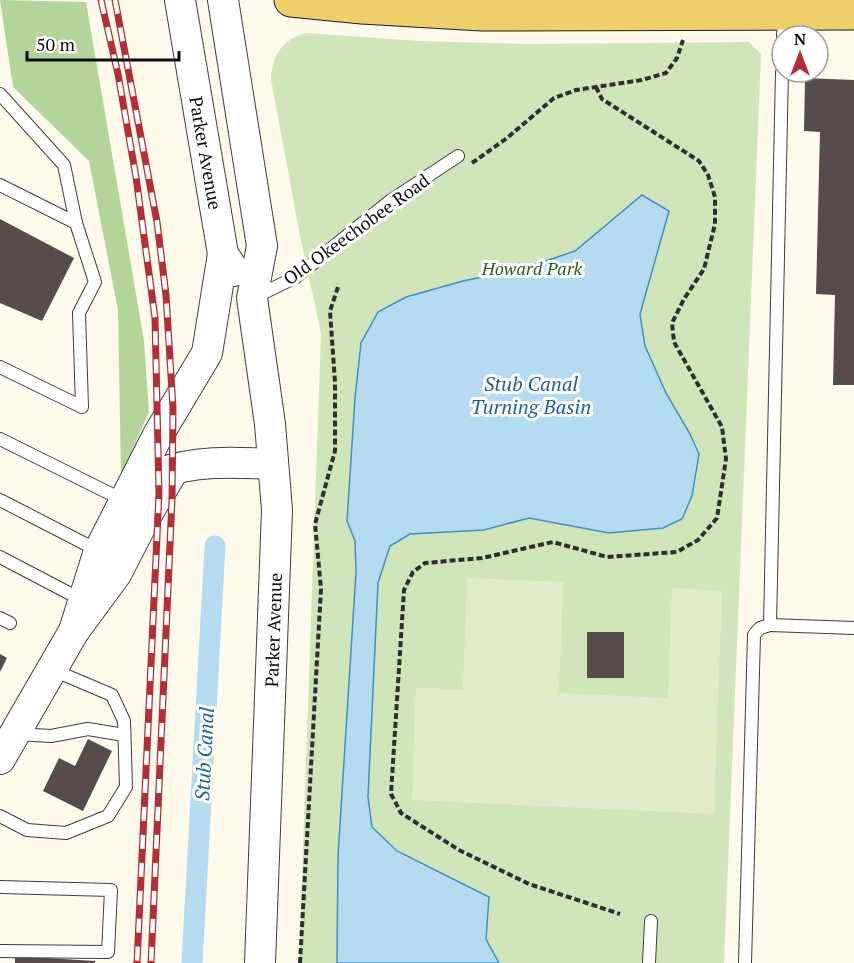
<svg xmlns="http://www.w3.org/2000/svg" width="854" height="963" font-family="'PT Serif',serif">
	<rect width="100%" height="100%" fill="#fefaec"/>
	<path fill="#d0e5b9" d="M306,33L419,41L531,44L749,42L761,54L724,963H299L321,333L300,236L271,79C272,55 283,39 306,33Z"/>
	<path fill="#b4d599" d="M0,0L86,2L144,341L149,412L121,475L118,310L89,161L13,87Z"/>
	<path fill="#e1edca" d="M467,578L563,582L559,693L668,698L672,588L722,591L714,814L412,800L416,688L463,689Z"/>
	<path fill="#b5dbf1" stroke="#418fc3" stroke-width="1.5" d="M642,195L669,211L640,314L645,346L666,393L690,434L699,454L692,496L682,519L663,528L609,533L529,518L484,530L410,534L390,546L378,583L368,797L372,827L397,851L489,897L486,939L499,963H337L338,856L356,572L355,541L347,521L355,398L361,343L378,312L406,297L463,281L525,268L575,251Z"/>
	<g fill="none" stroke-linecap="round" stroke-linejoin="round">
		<path stroke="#b5dbf1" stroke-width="21" d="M192,963L215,546"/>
	</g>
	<g fill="#544d49">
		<path d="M805,78L854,80V385H833L835,295L816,294L820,132L804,131Z"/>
		<path d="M0,219L74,258L42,321L0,303Z"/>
		<rect x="587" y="632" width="37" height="46"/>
		<path d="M0,654L7,658L0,672Z"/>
		<path d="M88,739L112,751L83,811L43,791L59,758L75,766Z"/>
		<path d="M15,956L95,961V963H15Z"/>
	</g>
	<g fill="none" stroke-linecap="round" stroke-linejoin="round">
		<defs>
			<g id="service">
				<path d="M783,36L784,13"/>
				<path d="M782,72L770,625L854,628"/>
				<path d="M0,94L64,165L76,223"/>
				<path d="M0,185L76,223L95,282L79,313L82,407L0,367"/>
				<path d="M255,297L296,277L390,201L458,156"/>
				<path d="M0,439L125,501"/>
				<path d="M0,500L99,551"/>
				<path d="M0,557L84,601"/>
				<path d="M0,618L10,623"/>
				<path d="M16,734L51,736L88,729L124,735"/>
				<path d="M0,816L27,830L66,833L108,816L126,787L124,721L112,695L53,670"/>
				<path d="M0,887L111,890L108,952L0,951"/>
				<path d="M649,963L651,921"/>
				<path d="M745,963L754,635L760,628L770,625"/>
			</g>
			<g id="tertiary">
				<path d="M180,0L223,254L234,271"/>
				<path d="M223,0L262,246L252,298L270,424L277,510L260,963"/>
				<path d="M155,475C193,460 233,462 273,464"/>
				<path d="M74,631L99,551L158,435L207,353L223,254"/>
				<path d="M0,759L74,631L116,574L146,516L174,469"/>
			</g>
			<path id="primary" d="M291,0L362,7L482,14L854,13"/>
		</defs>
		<use href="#service" stroke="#3f3f3f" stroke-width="14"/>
		<use href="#tertiary" stroke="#3f3f3f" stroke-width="32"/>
		<use href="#primary" stroke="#1d1d1d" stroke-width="35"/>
		<g stroke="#2e2e2e" stroke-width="4" stroke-dasharray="6 3" stroke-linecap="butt">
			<path d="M596,87L602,99L699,161L708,175L715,197V224L704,269L684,299L672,323L674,342L722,427L726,459L717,518L698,540L677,552L607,557L553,542L482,558L425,563L413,572L404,590L391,794L401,813L459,850L529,884L620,914"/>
			<path d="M472,163L507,138L554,98L576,90L642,80L666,73L677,58L683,40"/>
			<path d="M300,963L321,589L315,524L335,451V382L330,311L339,284"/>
		</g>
		<use href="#service" stroke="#fff" stroke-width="12"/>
		<use href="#tertiary" stroke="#fff" stroke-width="30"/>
		<use href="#primary" stroke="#eecf6c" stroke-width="33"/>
		<defs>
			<g id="rail">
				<path d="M101,0L118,74L136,177L155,318L159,493L137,963"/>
				<path d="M115,0L157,222L166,295L173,408L172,500L151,963"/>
			</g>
		</defs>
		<use href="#rail" stroke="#b12f35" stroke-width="7"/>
		<use href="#rail" stroke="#fff" stroke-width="4.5" stroke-dasharray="14" stroke-linecap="butt"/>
	</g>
	<g text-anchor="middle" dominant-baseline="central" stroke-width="6" stroke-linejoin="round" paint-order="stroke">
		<g font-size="18" fill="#0c0c0c" stroke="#fff">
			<text transform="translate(206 153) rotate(80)">Parker Avenue</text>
			<text transform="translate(356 229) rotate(-36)">Old Okeechobee Road</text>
			<text transform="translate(273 630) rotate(-88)">Parker Avenue</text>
		</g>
		<g font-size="18" font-style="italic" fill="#2e5f22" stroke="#fff">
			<text x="532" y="268">Howard Park</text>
		</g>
		<g font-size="20" font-style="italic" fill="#1f6194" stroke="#fff">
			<text x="531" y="383">Stub Canal<tspan x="531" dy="23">Turning Basin</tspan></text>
			<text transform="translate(204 754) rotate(-87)">Stub Canal</text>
		</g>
	</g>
	<g transform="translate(800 54)"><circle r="28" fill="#ffffff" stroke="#9e9e9e" stroke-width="1.5"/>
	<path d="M0-4.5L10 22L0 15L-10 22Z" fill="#b12f35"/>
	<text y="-9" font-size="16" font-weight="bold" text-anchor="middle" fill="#0c0c0c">N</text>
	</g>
	<path d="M27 51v9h152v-9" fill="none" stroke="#0c0c0c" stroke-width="3"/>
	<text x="36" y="51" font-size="18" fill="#0c0c0c" stroke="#ffffff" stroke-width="4.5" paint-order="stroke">50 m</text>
</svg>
